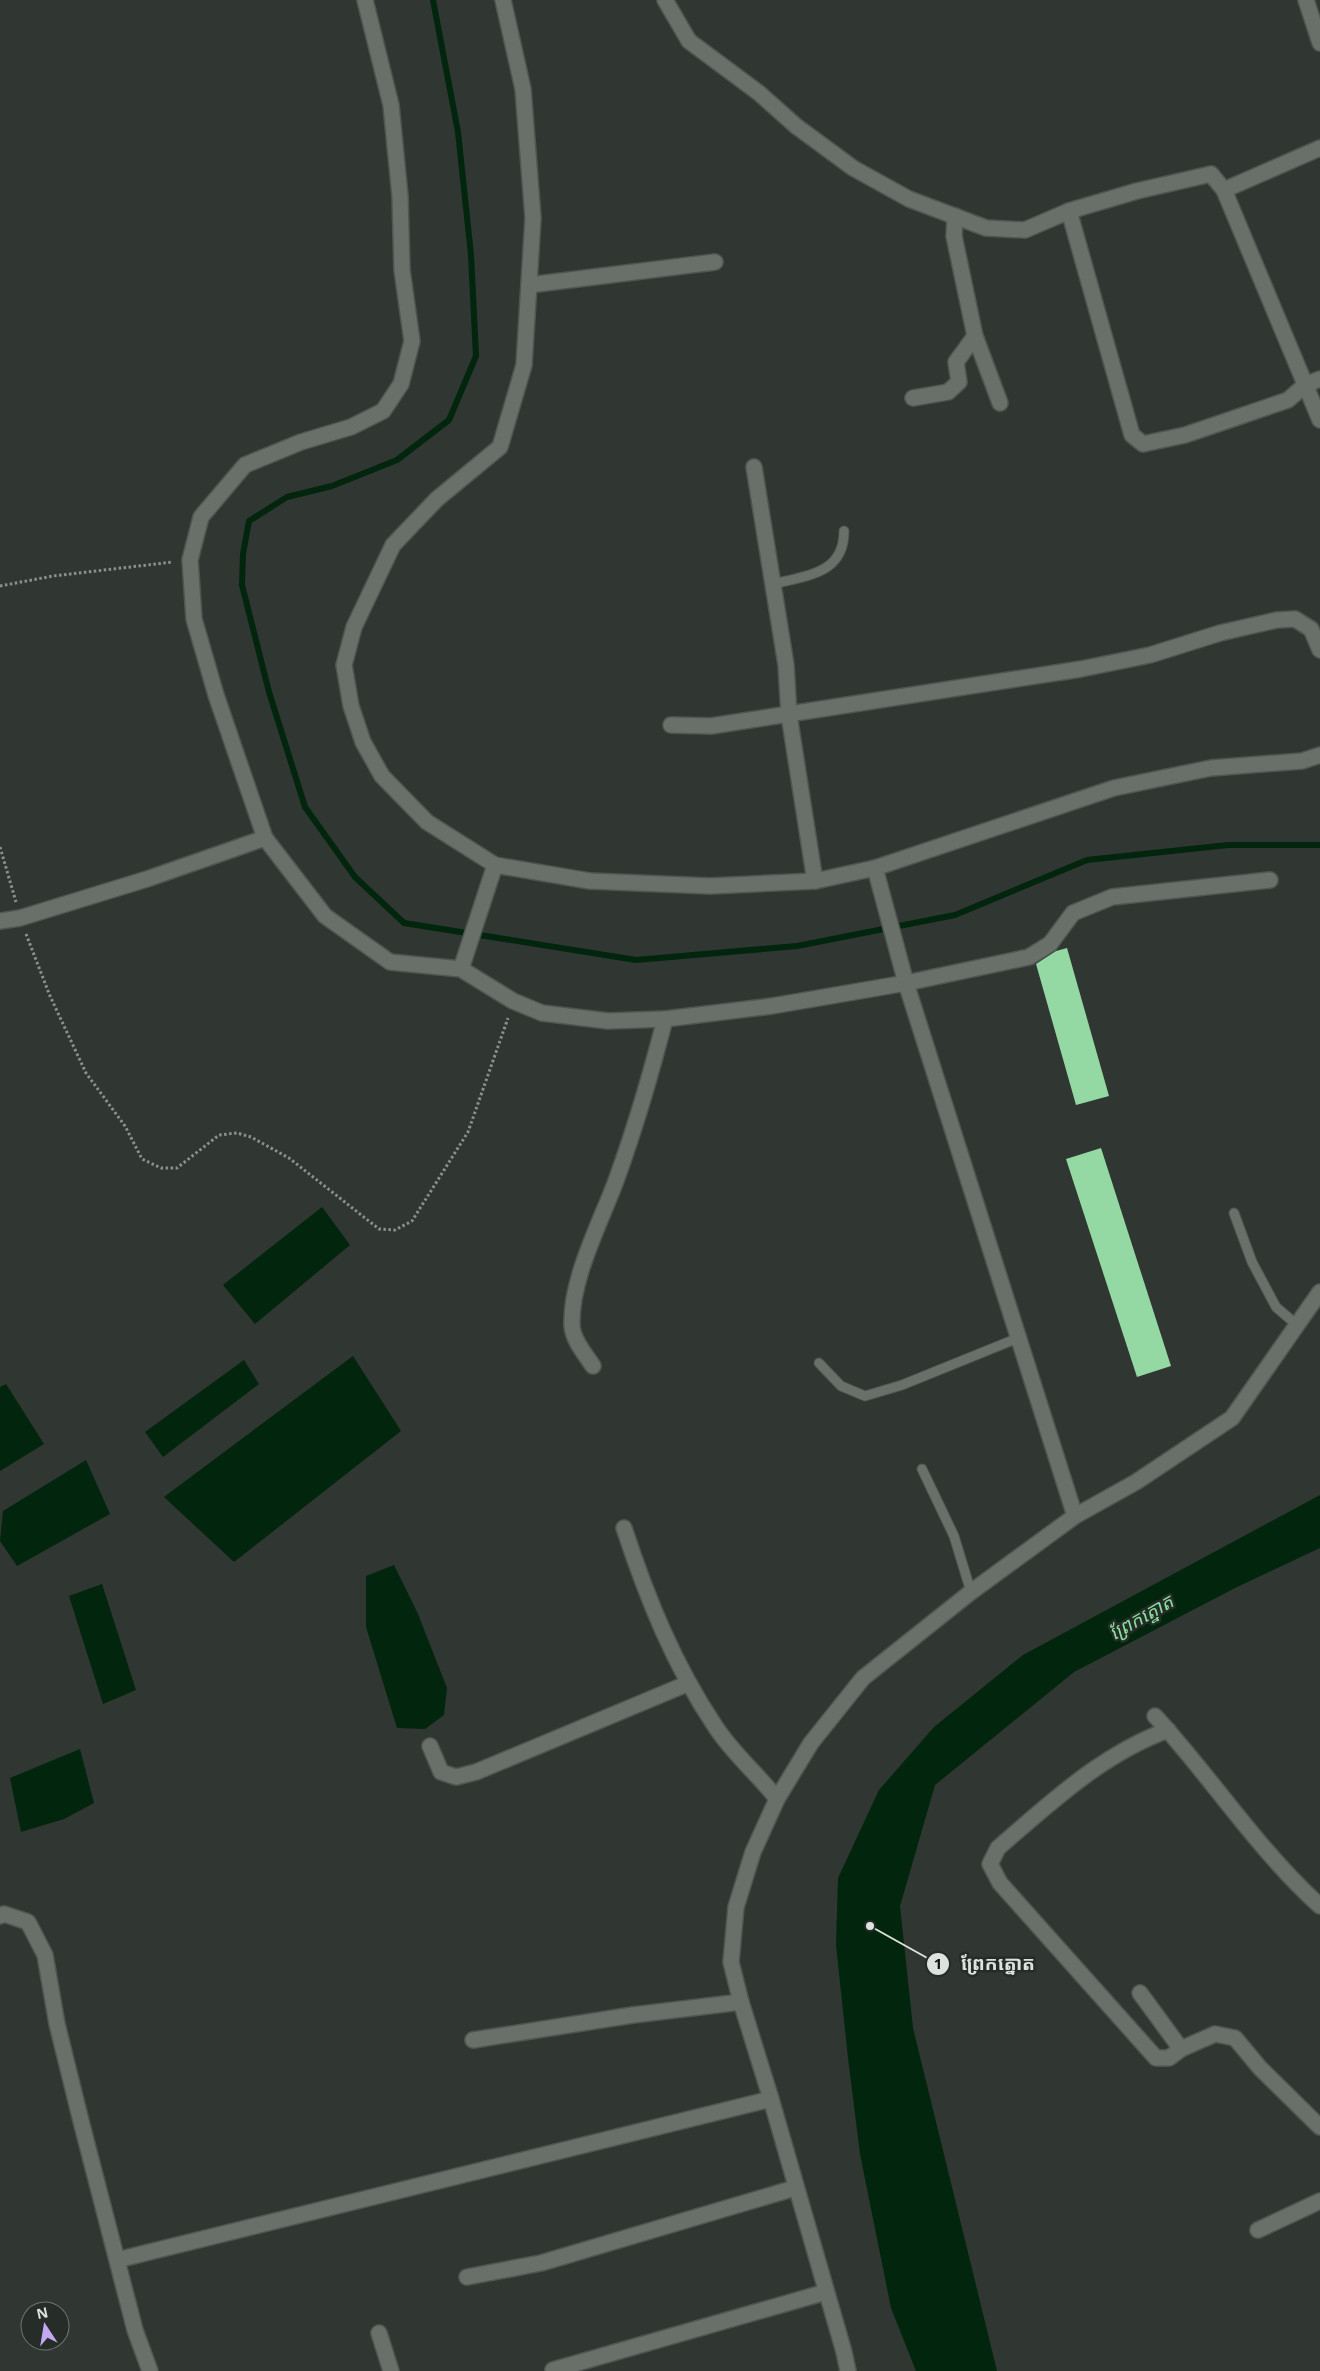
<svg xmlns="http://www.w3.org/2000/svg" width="1320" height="2371" font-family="'Noto Sans','Noto Sans Khmer',sans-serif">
	<rect width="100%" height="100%" fill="#303631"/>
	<g fill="#02250e">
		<path d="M322,1207L350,1245L255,1324L223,1285Z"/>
		<path d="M353,1356L401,1431L234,1562L164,1497Z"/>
		<path d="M244,1360L259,1384L163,1457L145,1432Z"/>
		<path d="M6,1384L44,1444L0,1471V1387Z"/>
		<path d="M86,1460L110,1514L17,1566L0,1541L3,1511Z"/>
		<path d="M1320,1495V1548L1235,1588L1074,1672L935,1785L900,1906L913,2028L997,2371H916L891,2308L860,2154L848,2058L836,1945L838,1878L879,1790L934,1727L1023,1655Z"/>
		<path d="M394,1565L418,1614L447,1688L444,1715L425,1729L397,1728L366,1627V1576Z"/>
		<path d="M102,1584L136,1690L103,1704L69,1596Z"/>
		<path d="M80,1749L94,1803L64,1819L21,1832L10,1778Z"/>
	</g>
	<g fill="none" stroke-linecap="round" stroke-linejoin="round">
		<path stroke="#02250e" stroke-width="6" d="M433,0L458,132L471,255L476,356L449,420L397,460L332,486L287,497L249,521L243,554L242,585L269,692L305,807L355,877L404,923L636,960L797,946L955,915L1087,860L1228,845H1320"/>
	</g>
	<g fill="#94d8a4">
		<path d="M1067,948L1109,1096L1076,1105L1036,964L1056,951Z"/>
		<path d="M1101,1148L1171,1366L1137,1377L1066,1159Z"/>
	</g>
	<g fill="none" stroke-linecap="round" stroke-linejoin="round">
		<defs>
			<g id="service">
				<path d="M774,584C807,575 844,574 844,531"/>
				<path d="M1234,1213L1252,1262L1276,1307L1297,1325"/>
				<path d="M819,1363L841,1386L865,1396L902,1385L1018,1338"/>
				<path d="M922,1469L954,1536L971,1592"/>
			</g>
			<g id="minor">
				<path d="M365,0L391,105L400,196L402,270L412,341L401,384L383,411L351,427L301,442L245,465L201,517L190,560L194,619L216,695L265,838L325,916L390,962L461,969L513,1001L542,1013L608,1021L665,1019L772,1006L906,983L1029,957L1050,944L1073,913L1112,897L1270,880"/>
				<path d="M503,0L523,89L533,218L524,365L500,447L437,499L393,545L354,627L344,665L351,706L363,742L382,776L427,822L495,865L590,881L710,886L815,881L875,868L1114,788L1211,768L1302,761L1320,755"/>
				<path d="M665,0L689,41L759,93L796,126L853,168L909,199L986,228L1025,230L1069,211L1137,191L1211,174L1224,190L1320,148"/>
				<path d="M1306,0L1320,43"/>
				<path d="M1224,190L1320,420"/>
				<path d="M1069,211L1132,435L1143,444L1185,435L1288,400L1305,385L1320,379"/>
				<path d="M529,285L715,262"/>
				<path d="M975,336L1000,403"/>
				<path d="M913,398L948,392L959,382L956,362L975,336L954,236L955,216"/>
				<path d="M754,467L786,665L789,715L815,881"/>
				<path d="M671,725L711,726L1081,669L1150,655L1220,633L1277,620L1295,619L1311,629L1320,650"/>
				<path d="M0,921L20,918L147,879L265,838"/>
				<path d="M461,969L495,865"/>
				<path d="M593,1366C585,1354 573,1340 572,1326C570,1279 601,1222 617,1178C636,1125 651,1074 665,1019"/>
				<path d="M1075,1516L1136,1482L1232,1418L1320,1292"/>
				<path d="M624,1528C647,1598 674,1665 715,1726C732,1753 758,1774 777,1799"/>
				<path d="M1155,1716C1212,1778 1257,1849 1320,1906"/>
				<path d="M1168,1730C1102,1754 1050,1803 998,1848L990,1864L1000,1883L1156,2058H1169L1181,2049"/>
				<path d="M430,1746L441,1772L456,1777L476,1772L689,1683"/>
				<path d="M0,1916L4,1914L28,1922L45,1955L57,2024L82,2125L135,2330L150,2371"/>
				<path d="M1140,1993L1181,2049L1215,2034L1235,2038L1260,2068L1320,2127"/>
				<path d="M473,2040L633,2015L741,2002"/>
				<path d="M1258,2230L1320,2201"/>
				<path d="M117,2260L771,2099"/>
				<path d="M467,2277L541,2263L795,2188"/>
				<path d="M379,2333L391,2371"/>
				<path d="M553,2370L826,2292"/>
				<path d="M848,2371L844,2352L771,2099L741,2002L731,1962L736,1907L753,1852L777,1799L811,1743L863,1678L971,1592L1075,1516L906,983L875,868"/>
			</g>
		</defs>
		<use href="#service" stroke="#4f5550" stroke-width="11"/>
		<use href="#minor" stroke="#4f5550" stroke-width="18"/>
		<g stroke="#8b908c" stroke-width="3" stroke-dasharray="2.5 2.5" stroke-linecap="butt">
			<path d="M0,586L53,576L173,562"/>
			<path d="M0,847L16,902"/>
			<path d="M26,934L50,996L86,1073L125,1126L142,1159L161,1168H177L219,1135L237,1133L251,1137L289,1158L379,1229L395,1230L412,1221L468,1132L508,1018"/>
		</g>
		<use href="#service" stroke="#69706a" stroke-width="9"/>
		<use href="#minor" stroke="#69706a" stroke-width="15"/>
	</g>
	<g text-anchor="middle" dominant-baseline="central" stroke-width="5" stroke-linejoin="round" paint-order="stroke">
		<g font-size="19" font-style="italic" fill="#85e19d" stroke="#262c27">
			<text transform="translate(1141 1617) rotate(-30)">ព្រែកត្នោត</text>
		</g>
	</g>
	<path fill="none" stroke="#dee2df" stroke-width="2" d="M870 1926L938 1964"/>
	<g fill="#dee2df" stroke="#262c27" stroke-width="2">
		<circle cx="870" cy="1926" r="5"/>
		<circle cx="938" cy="1964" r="12"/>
	</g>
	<g font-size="15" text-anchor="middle" font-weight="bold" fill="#111">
		<text x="938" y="1969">1</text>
	</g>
	<g font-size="19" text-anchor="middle" font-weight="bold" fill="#dee2df" stroke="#262c27" stroke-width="5" stroke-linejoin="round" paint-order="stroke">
		<text x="998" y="1970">ព្រែកត្នោត</text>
	</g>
	<g transform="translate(45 2326) rotate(348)"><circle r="24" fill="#262c27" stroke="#707571"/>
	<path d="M0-4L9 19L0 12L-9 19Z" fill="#c3a7f2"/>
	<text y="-8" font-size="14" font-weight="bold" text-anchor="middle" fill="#dee2df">N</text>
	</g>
</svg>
